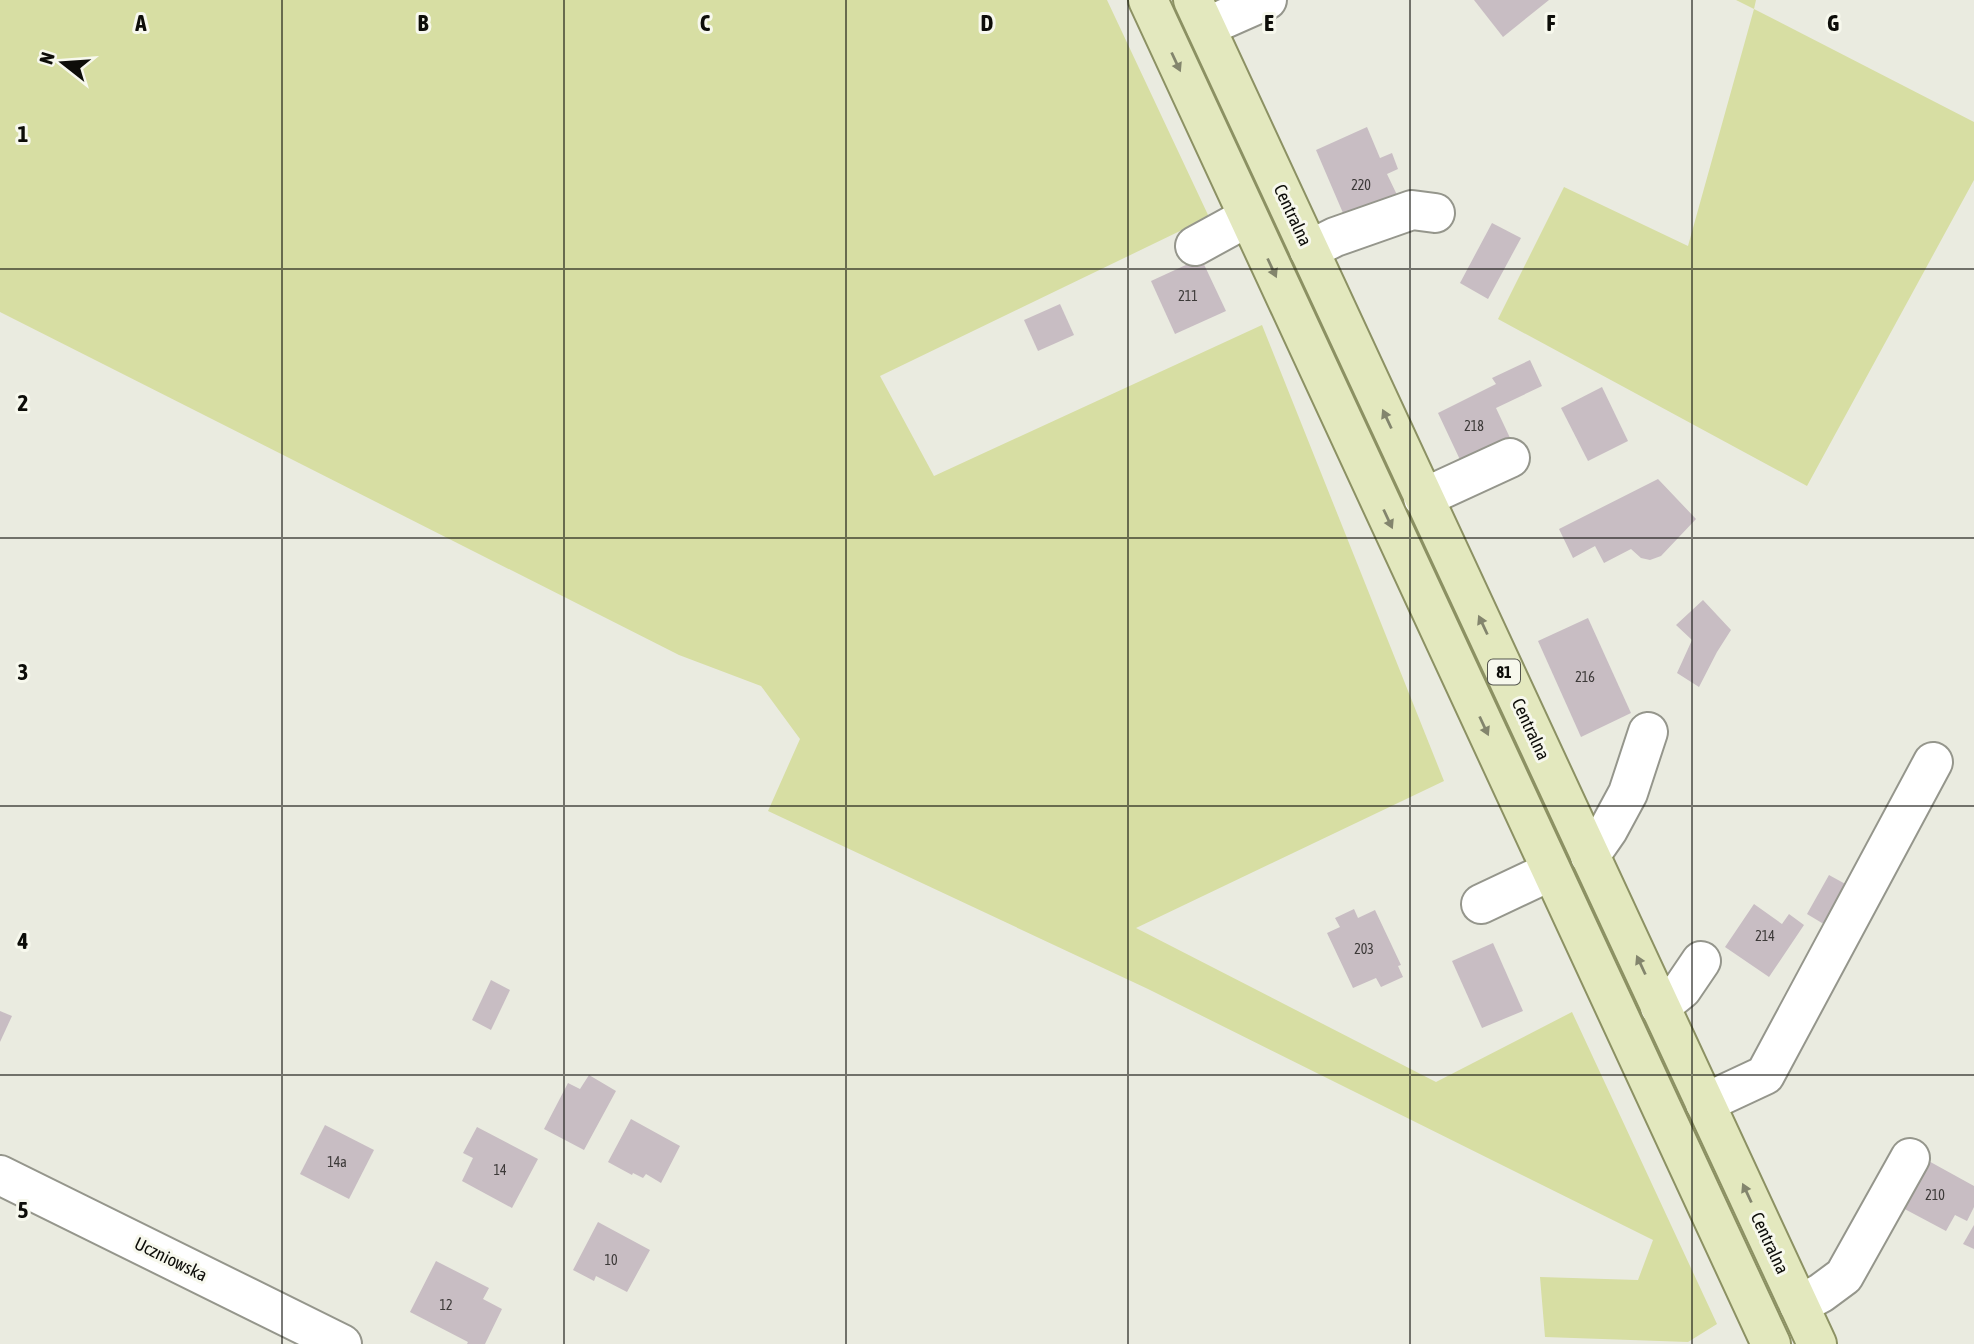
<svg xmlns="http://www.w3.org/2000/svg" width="1974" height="1344" font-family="'Asap Condensed',sans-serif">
	<rect width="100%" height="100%" fill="#eaebe0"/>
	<g fill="#d7dea3">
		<path d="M0,0H1107L1209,217L880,376L934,476L1262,325L1444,781L1136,928L1436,1082L1572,1012L1717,1324L1688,1342L1545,1337L1540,1277L1638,1280L1653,1240L1148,989L768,811L800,739L761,686L679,655L0,312Z"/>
		<path d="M1736,0H1756L1754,9L1974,122V180L1807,486L1498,319L1564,187L1688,246L1754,9Z"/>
	</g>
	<g fill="#c8bdc3">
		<path d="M1474,0H1549L1503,37Z"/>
		<path d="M1367,127L1380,158L1392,153L1398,169L1387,174L1398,197L1346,220L1316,150Z"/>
		<path d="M1492,223L1521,238L1488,299L1460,283Z"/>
		<path d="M1201,258L1226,311L1175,334L1151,281Z"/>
		<path d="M1060,304L1074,335L1038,351L1024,320Z"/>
		<path d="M1530,360L1542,386L1496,408L1511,440L1462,464L1438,413L1496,384L1492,378Z"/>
		<path d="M1602,387L1628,441L1588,461L1561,408Z"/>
		<path d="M1658,479L1696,519L1661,556L1650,560L1641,558L1631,549L1604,563L1595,546L1573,558L1559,529Z"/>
		<path d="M1703,600L1731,630L1717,652L1699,687L1677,673L1692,640L1676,625Z"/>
		<path d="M1588,618L1631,713L1581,737L1538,641Z"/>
		<path d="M1829,875L1849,886L1827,926L1807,914Z"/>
		<path d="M1754,904L1782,924L1789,914L1804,925L1769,977L1725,947Z"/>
		<path d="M1354,909L1358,918L1375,910L1401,965L1398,966L1403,977L1381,987L1376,978L1353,988L1327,933L1340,927L1335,918Z"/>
		<path d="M1493,943L1523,1011L1482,1028L1452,961Z"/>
		<path d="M491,980L510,990L491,1030L472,1020Z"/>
		<path d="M0,1011L12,1016L0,1042Z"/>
		<path d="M589,1075L616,1091L584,1150L544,1129L568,1083L580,1089Z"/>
		<path d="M631,1119L680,1146L661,1183L646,1174L643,1178L633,1173L632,1175L608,1162Z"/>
		<path d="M325,1125L374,1150L349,1199L300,1174Z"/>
		<path d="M477,1127L538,1159L512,1208L462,1181L473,1158L463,1153Z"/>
		<path d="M1925,1159L1974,1186V1207L1967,1221L1955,1215L1946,1231L1899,1206Z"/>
		<path d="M598,1222L650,1250L627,1292L596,1276L594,1281L573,1270Z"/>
		<path d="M1974,1225V1249L1963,1244Z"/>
		<path d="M436,1261L489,1288L483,1299L502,1309L485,1344H467L468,1342L410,1312Z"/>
	</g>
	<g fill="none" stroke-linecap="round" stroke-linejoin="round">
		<defs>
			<g id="minor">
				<path d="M1206,27L1267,0"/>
				<path d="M1195,246L1248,217"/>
				<path d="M1309,250L1335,237L1412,210L1435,213"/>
				<path d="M1423,498L1510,458"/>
				<path d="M1590,856L1608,830L1628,793L1648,732"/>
				<path d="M1481,904L1551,871"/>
				<path d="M1660,1007L1682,989L1701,961"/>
				<path d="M1705,1103L1765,1075L1933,762"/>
				<path d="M0,1175L342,1344"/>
				<path d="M1799,1305L1821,1293L1844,1276L1910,1158"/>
			</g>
			<g id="major">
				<path d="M1148,0L1771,1344"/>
				<path d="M1193,0L1817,1344"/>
			</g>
		</defs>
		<use href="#minor" stroke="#95968c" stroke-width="42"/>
		<use href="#major" stroke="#8c9163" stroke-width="42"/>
		<use href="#minor" stroke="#fff" stroke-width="38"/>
		<use href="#major" stroke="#e3e8be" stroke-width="38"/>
	</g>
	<defs><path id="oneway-solid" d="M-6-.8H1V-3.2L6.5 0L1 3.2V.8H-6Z" transform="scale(1.75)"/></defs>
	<g fill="#83856d">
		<use href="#oneway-solid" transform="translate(1176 62) rotate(65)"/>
		<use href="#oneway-solid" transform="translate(1272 268) rotate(65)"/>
		<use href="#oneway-solid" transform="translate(1387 419) rotate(-115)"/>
		<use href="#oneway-solid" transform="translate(1388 519) rotate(65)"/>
		<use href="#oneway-solid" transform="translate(1483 625) rotate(-115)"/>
		<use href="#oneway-solid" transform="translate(1484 726) rotate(65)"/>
		<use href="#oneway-solid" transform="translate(1641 965) rotate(-115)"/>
		<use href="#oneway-solid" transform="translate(1747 1193) rotate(-115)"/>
	</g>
	<path fill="none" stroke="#0d0d09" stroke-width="2" stroke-opacity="0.55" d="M282,0V1344M564,0V1344M846,0V1344M1128,0V1344M1410,0V1344M1692,0V1344M0,269H1974M0,538H1974M0,806H1974M0,1075H1974"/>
	<g text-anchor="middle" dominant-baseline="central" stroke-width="6" stroke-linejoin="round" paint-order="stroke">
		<g font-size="14" fill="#3c3938">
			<text x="1361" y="185">220</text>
			<text x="1188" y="296">211</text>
			<text x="1474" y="426">218</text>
			<text x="1585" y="677">216</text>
			<text x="1765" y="936">214</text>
			<text x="1364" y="949">203</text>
			<text x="337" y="1162">14a</text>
			<text x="500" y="1170">14</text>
			<text x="1935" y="1195">210</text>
			<text x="611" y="1260">10</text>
			<text x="446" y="1305">12</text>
		</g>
		<rect fill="#f7f8ed" stroke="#53544d" stroke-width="2" x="1488" y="659.5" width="32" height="25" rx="5"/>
		<g font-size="16" font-weight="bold" fill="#0d0d09">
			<text x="1504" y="672">81</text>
		</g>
		<g font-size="18" fill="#0d0d09" stroke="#f7f8ed">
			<text transform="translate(1293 215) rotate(65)">Centralna</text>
			<text transform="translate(1531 729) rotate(65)">Centralna</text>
			<text transform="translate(1770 1243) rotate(65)">Centralna</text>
			<text transform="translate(171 1259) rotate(26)">Uczniowska</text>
		</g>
	</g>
	<g font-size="23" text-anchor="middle" font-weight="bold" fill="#0d0d09" stroke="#f7f8ed" stroke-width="6" stroke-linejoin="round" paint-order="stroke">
		<text x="141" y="31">A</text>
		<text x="423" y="31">B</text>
		<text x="705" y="31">C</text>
		<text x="987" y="31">D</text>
		<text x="1269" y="31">E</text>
		<text x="1551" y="31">F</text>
		<text x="1833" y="31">G</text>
		<text x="23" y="142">1</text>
		<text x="23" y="411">2</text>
		<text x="23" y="680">3</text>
		<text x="23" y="949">4</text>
		<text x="23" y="1218">5</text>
	</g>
	<g transform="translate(63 63) rotate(287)" stroke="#f7f8ed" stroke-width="5" paint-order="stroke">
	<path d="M0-5L12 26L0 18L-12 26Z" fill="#0d0d09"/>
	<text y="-10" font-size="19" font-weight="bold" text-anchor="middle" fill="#0d0d09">N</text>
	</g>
</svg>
